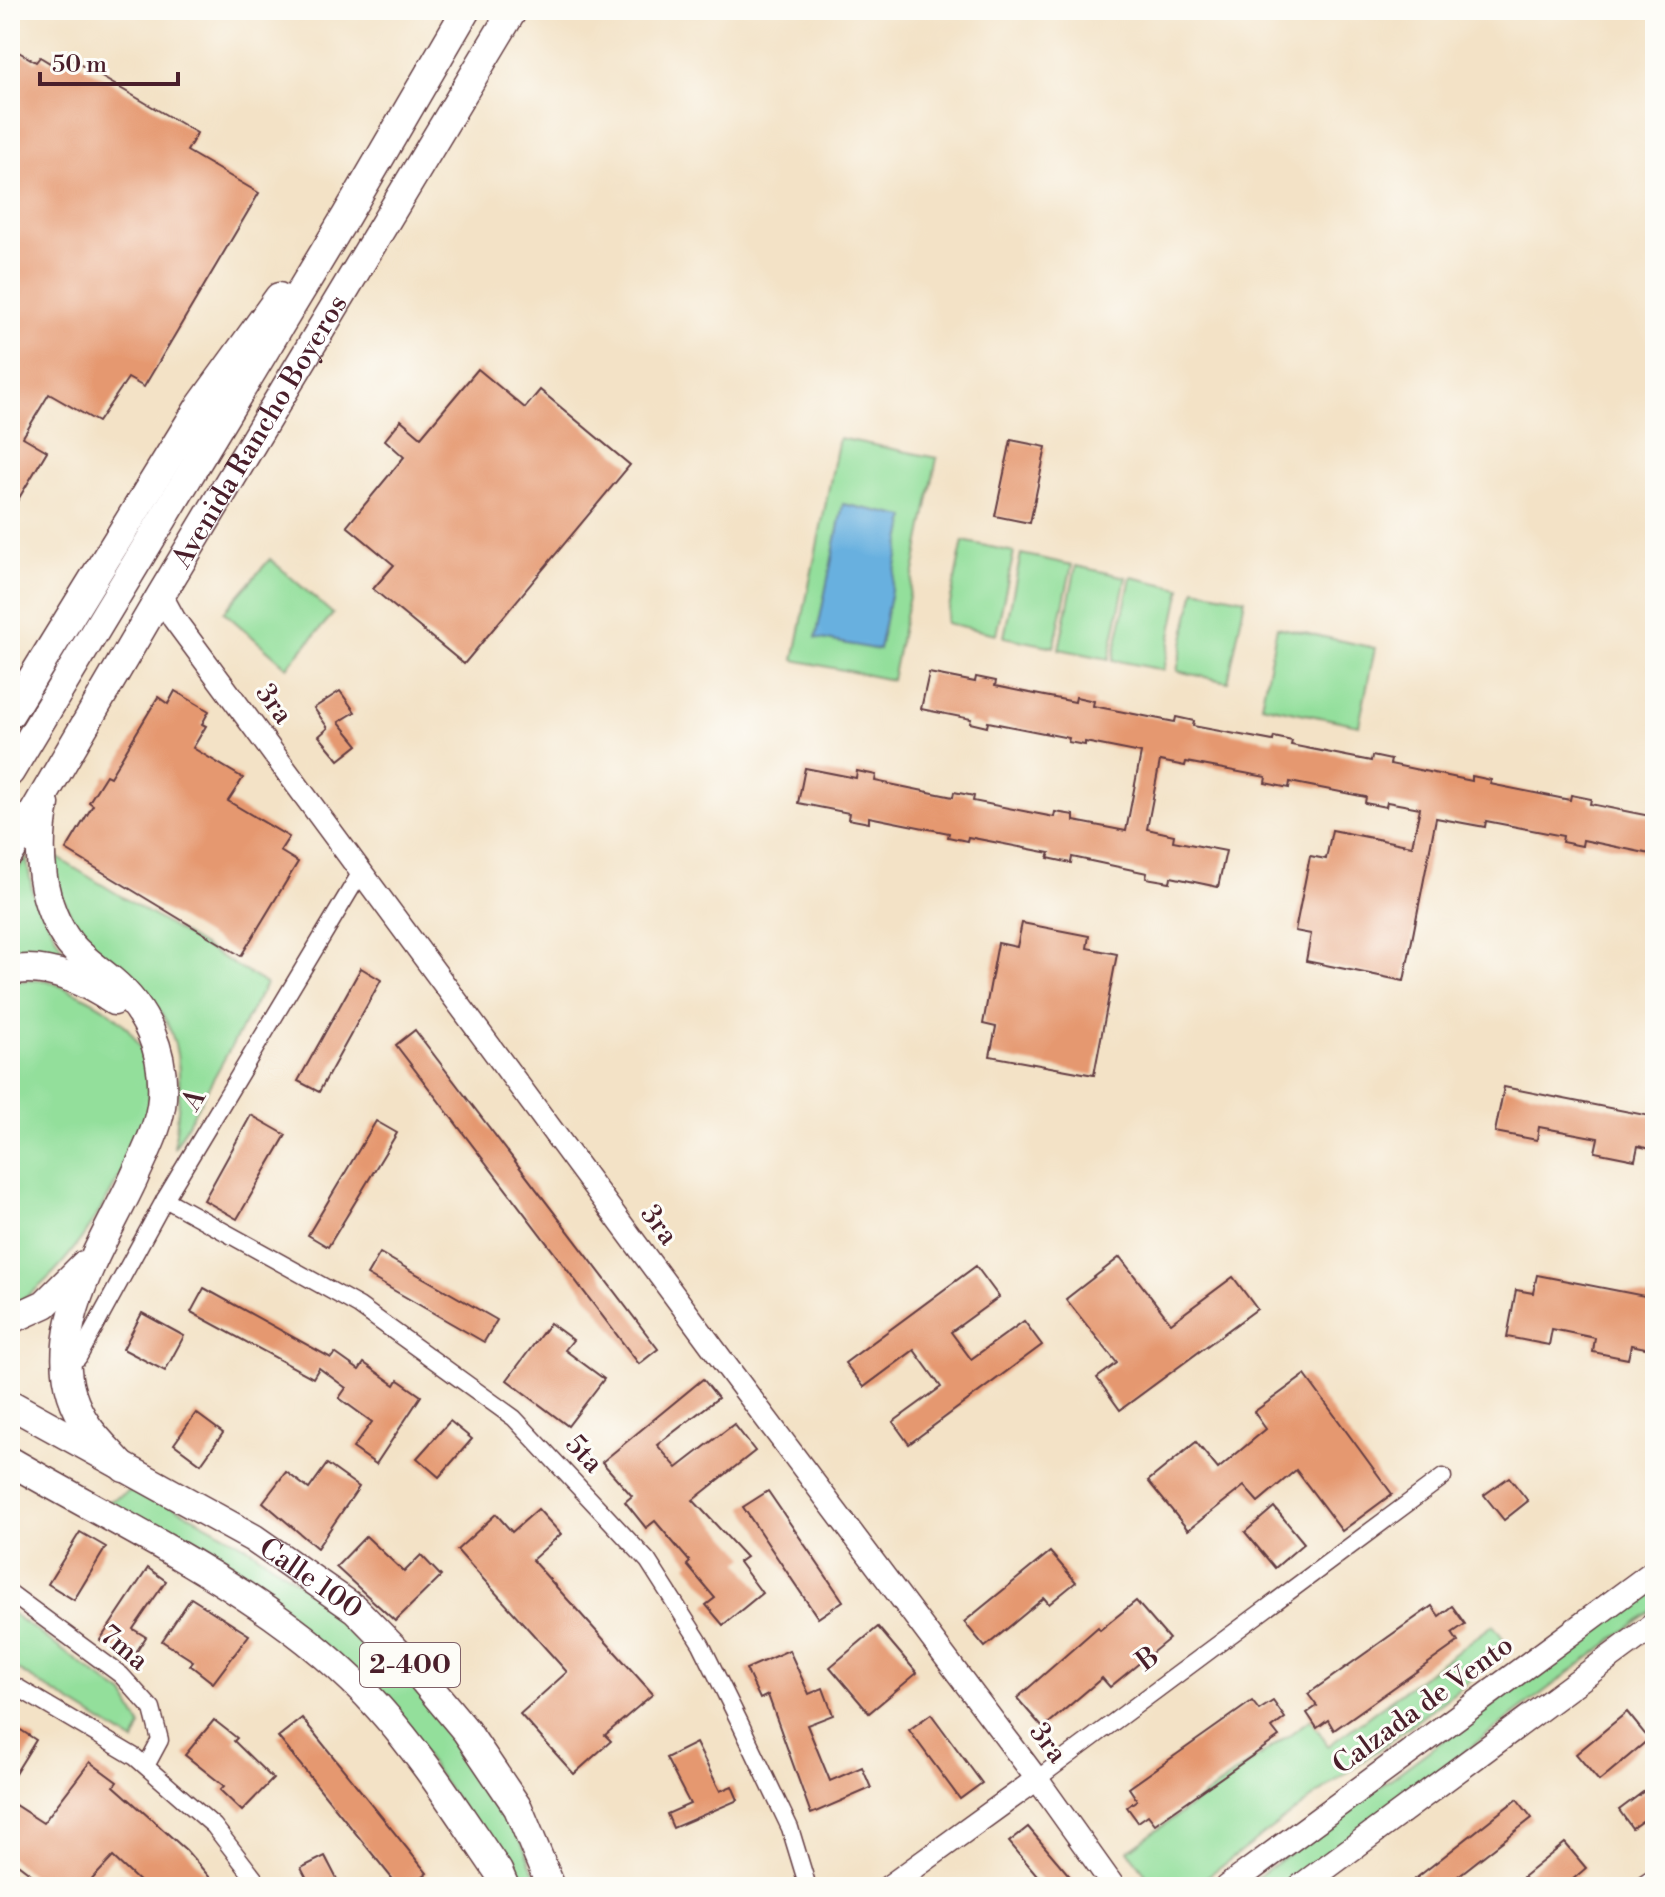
<svg xmlns="http://www.w3.org/2000/svg" width="1665" height="1897" font-family="'Libre Bodoni',serif">
	<rect width="100%" height="100%" fill="#fdfcf7"/>
	<filter id="ink" filterUnits="userSpaceOnUse"><feTurbulence type="fractalNoise" baseFrequency=".0125" numOctaves="2"/><feDisplacementMap in="SourceGraphic" scale="16" xChannelSelector="R" yChannelSelector="G"/><feConvolveMatrix kernelMatrix="1 2 1 2 8 2 1 2 1" color-interpolation-filters="sRGB"/></filter>
	<filter id="wash" filterUnits="userSpaceOnUse"><feTurbulence type="fractalNoise" baseFrequency=".006" numOctaves="4" result="noise"/><feDisplacementMap in="SourceGraphic" scale="32" xChannelSelector="R" yChannelSelector="G"/><feGaussianBlur stdDeviation="1.8" result="paint"/><feColorMatrix in="noise" values="0 0 0 0 0 0 0 0 0 0 0 0 0 0 0 0 0 1.4 0 .05"/><feComposite in="paint" operator="in"/></filter>
	<g filter="url(#wash)">
		<rect width="100%" height="100%" fill="#f3e2c6"/>
		<g fill="#93df9b" stroke="#6e7f63" stroke-width="2">
			<path d="M839,438L937,458L892,680L794,660Z"/>
			<path d="M963,541L1014,552L996,634L946,623Z"/>
			<path d="M1021,554L1072,565L1054,647L1004,637Z"/>
			<path d="M270,559L333,614L287,667L224,612Z"/>
			<path d="M1076,566L1126,577L1109,659L1059,649Z"/>
			<path d="M1131,577L1181,588L1164,670L1113,660Z"/>
			<path d="M1195,589L1245,599L1228,682L1177,671Z"/>
			<path d="M1277,627L1375,648L1359,725L1261,705Z"/>
			<path d="M48,852L266,984L174,1149C178,1113 185,1067 171,1032C155,991 120,977 92,946C68,919 58,887 48,852Z"/>
			<path d="M26,856L33,894L72,967L10,961V884Z"/>
			<path d="M47,980C85,997 123,1010 142,1051C151,1071 151,1095 147,1117C146,1128 138,1140 133,1150C109,1200 61,1283 10,1306V981Z"/>
			<path d="M138,1487L248,1547L349,1618L409,1678L509,1812L540,1887H517L388,1703L106,1503Z"/>
			<path d="M1655,1584V1608L1285,1887H1244Z"/>
			<path d="M10,1612L124,1695L141,1726L134,1742L10,1665Z"/>
			<path d="M1493,1625L1512,1650L1193,1887H1156L1128,1851L1311,1719L1328,1746Z"/>
		</g>
		<path fill="#68b0df" stroke="#596885" stroke-width="2" d="M843,504L906,517L879,650L816,638Z"/>
		<g id="blocks">
			<g fill="#e59870">
				<path d="M10,47L36,62L40,57L50,63L57,51L197,133L187,151L259,193L144,387L128,378L98,422L49,394L23,437L47,451L10,513Z"/>
				<path d="M478,369L525,408L540,390L630,465L464,664L373,589L394,565L347,526L404,457L385,440L401,420L421,437Z"/>
				<path d="M1011,440L1046,447L1030,523L995,516Z"/>
				<path d="M929,673L975,682L976,677L996,681L995,686L1075,702L1076,697L1094,701L1093,706L1175,722L1176,717L1194,721L1193,726L1273,741L1274,737L1292,741L1291,745L1371,761L1372,756L1391,760L1390,764L1472,781V776L1491,780L1490,784L1570,800L1571,795L1591,799L1590,804L1655,817V855L1583,840L1582,846L1562,842L1563,836L1486,821L1485,827L1436,818L1404,981L1306,961L1311,934L1295,931L1310,856L1326,859L1332,830L1412,846L1420,808L1387,802L1386,807L1365,803L1366,797L1290,782L1289,788L1265,783L1266,777L1186,762L1185,766L1160,761L1147,829L1174,835L1173,841L1226,851L1218,887L1171,877L1170,882L1146,878L1147,873L1072,857L1071,863L1048,858L1050,853L968,837L967,841L948,837L949,833L869,817V823L848,819L849,813L798,803L805,768L856,778L857,771L876,775L875,781L953,797L954,792L974,796L973,801L1054,817L1055,812L1074,815V821L1126,831L1141,753L1085,742V745L1068,742L1069,738L988,722L987,727L970,723L971,719L921,709Z"/>
				<path d="M175,691L209,711L202,724L206,726L193,748L243,778L228,801L289,837L280,851L298,862L241,956L66,850L93,805L89,802L106,775L110,777L158,697L168,704Z"/>
				<path d="M340,691L355,712L339,722L358,745L339,760L319,736L328,728L314,708Z"/>
				<path d="M1022,923L1089,936L1087,948L1117,954L1094,1075L990,1056L996,1027L983,1024L998,943L1017,947Z"/>
				<path d="M361,968L381,980L319,1092L298,1081Z"/>
				<path d="M415,1030L658,1349L639,1364L396,1045Z"/>
				<path d="M1504,1087L1655,1117V1150L1638,1146L1635,1160L1595,1152L1598,1138L1539,1127L1537,1140L1495,1132Z"/>
				<path d="M251,1115L286,1135L237,1219L204,1200Z"/>
				<path d="M376,1121L397,1133L328,1247L308,1235Z"/>
				<path d="M380,1253L497,1320L484,1342L367,1275Z"/>
				<path d="M1120,1257L1171,1323L1233,1277L1257,1309L1120,1410L1097,1378L1117,1363L1066,1299Z"/>
				<path d="M976,1266L999,1297L951,1332L971,1359L1024,1321L1042,1345L909,1444L893,1422L941,1387L914,1350L864,1387L845,1363Z"/>
				<path d="M1537,1275L1655,1298V1350L1631,1345L1628,1359L1593,1352L1595,1338L1552,1329L1549,1345L1507,1337L1516,1290L1533,1293Z"/>
				<path d="M204,1288L331,1358L335,1353L359,1370L364,1363L395,1385L398,1380L421,1396L376,1464L353,1448L372,1422L339,1398L346,1388L319,1368L313,1378L191,1312Z"/>
				<path d="M142,1313L184,1336L165,1371L123,1349Z"/>
				<path d="M550,1323L573,1340L565,1350L604,1379L568,1426L507,1380Z"/>
				<path d="M1305,1375L1392,1494L1342,1531L1296,1470L1258,1502L1244,1486L1188,1530L1148,1481L1196,1442L1218,1469L1266,1429L1254,1412Z"/>
				<path d="M703,1379L718,1398L657,1445L677,1468L734,1424L755,1451L693,1500L746,1557L739,1562L762,1593L723,1625L706,1605L715,1598L687,1565L690,1562L655,1521L646,1528L625,1502L632,1496L602,1462Z"/>
				<path d="M196,1413L223,1433L201,1464L174,1444Z"/>
				<path d="M450,1421L472,1439L439,1477L417,1458Z"/>
				<path d="M327,1464L359,1487L317,1548L263,1502L286,1472L309,1489Z"/>
				<path d="M1509,1477L1528,1501L1504,1520L1484,1495Z"/>
				<path d="M768,1491L843,1601L818,1618L743,1507Z"/>
				<path d="M1274,1507L1304,1543L1275,1568L1245,1532Z"/>
				<path d="M538,1509L561,1534L532,1560L653,1694L605,1735L611,1741L574,1774L520,1714L567,1672L457,1550L496,1514L512,1532Z"/>
				<path d="M80,1532L106,1547L74,1600L48,1584Z"/>
				<path d="M366,1536L404,1572L421,1555L441,1576L395,1621L336,1567Z"/>
				<path d="M1050,1552L1076,1582L1049,1604L1044,1598L985,1647L964,1622Z"/>
				<path d="M148,1568L166,1581L133,1629L146,1637L131,1660L100,1640Z"/>
				<path d="M191,1598L249,1635L213,1683L190,1665L193,1661L162,1641Z"/>
				<path d="M1136,1601L1169,1639L1110,1687L1102,1678L1043,1728L1017,1698L1098,1627L1100,1630Z"/>
				<path d="M1432,1606L1439,1616L1452,1606L1465,1624L1452,1633L1458,1642L1334,1730L1328,1720L1317,1728L1307,1713L1317,1706L1308,1694Z"/>
				<path d="M878,1627L917,1673L869,1713L830,1667Z"/>
				<path d="M789,1650L809,1694L823,1688L833,1715L807,1725L830,1781L862,1767L871,1788L811,1814L768,1695L760,1699L746,1669Z"/>
				<path d="M1252,1701L1259,1710L1273,1701L1285,1718L1272,1728L1279,1737L1155,1824L1148,1815L1138,1822L1127,1807L1137,1800L1129,1788Z"/>
				<path d="M1627,1712L1649,1739L1599,1781L1576,1754Z"/>
				<path d="M931,1714L982,1783L960,1799L909,1730Z"/>
				<path d="M302,1718L427,1873L408,1887H399L278,1737Z"/>
				<path d="M214,1720L237,1738L234,1741L273,1779L242,1811L220,1790L224,1786L185,1755Z"/>
				<path d="M10,1723L36,1740L10,1782Z"/>
				<path d="M696,1743L720,1791L732,1786L738,1800L673,1828L667,1814L690,1804L666,1758Z"/>
				<path d="M90,1762L117,1782L114,1786L186,1850L218,1887H145L113,1857L85,1887H48L10,1858V1813L15,1805L43,1823Z"/>
				<path d="M1655,1783V1812L1632,1828L1619,1810Z"/>
				<path d="M1517,1799L1532,1818L1444,1887H1405Z"/>
				<path d="M1028,1827L1079,1887H1047L1009,1842Z"/>
				<path d="M1565,1843L1586,1868L1564,1887H1532L1523,1877Z"/>
				<path d="M325,1856L341,1887H311L301,1868Z"/>
			</g>
		</g>
	</g>
	<g filter="url(#ink)">
		<use href="#blocks" fill-opacity="0" stroke="#633c42" stroke-width="2"/>
		<g fill="none" stroke-linecap="round" stroke-linejoin="round">
			<defs>
				<g id="street">
					<path d="M165,1199L359,1306L514,1418L648,1561L701,1644L740,1723L790,1828L808,1887"/>
					<path d="M78,1358L165,1199L361,872"/>
					<path d="M10,1593L121,1675L152,1709L160,1740L146,1766"/>
					<path d="M10,1683L135,1757L214,1826L261,1887"/>
					<path d="M1037,1779L1443,1477"/>
					<path d="M1638,1887L1655,1876"/>
				</g>
				<g id="secondary">
					<path d="M161,595L174,619L722,1360L1037,1779L1114,1887"/>
					<path d="M888,1887L1037,1779"/>
				</g>
				<g id="primary">
					<path d="M1227,1887L1655,1571"/>
					<path d="M1300,1887L1655,1624"/>
				</g>
				<g id="highway">
					<path d="M10,714L198,409L279,297"/>
					<path d="M10,772L346,216L466,10"/>
					<path d="M45,804C36,851 40,905 70,944C81,958 97,968 111,980C146,1009 165,1051 162,1098C160,1126 145,1153 134,1178C100,1252 31,1347 88,1427C98,1441 112,1454 124,1468"/>
					<path id="s1" d="M10,853L161,595L513,10"/>
					<path d="M10,971C47,963 84,981 114,1001"/>
					<path d="M10,1320L45,1304L84,1265"/>
					<path id="s2" d="M10,1404L253,1538L355,1609L415,1670L466,1731L518,1808L551,1887"/>
					<path d="M10,1461C134,1533 283,1600 379,1708C424,1758 460,1816 498,1871L505,1887"/>
				</g>
			</defs>
			<use href="#street" stroke="#633c42" stroke-width="19"/>
			<use href="#secondary" stroke="#633c42" stroke-width="25"/>
			<use href="#primary" stroke="#633c42" stroke-width="27"/>
			<use href="#highway" stroke="#633c42" stroke-width="31"/>
			<use href="#street" stroke="#fff" stroke-width="16"/>
			<use href="#secondary" stroke="#fff" stroke-width="22"/>
			<use href="#primary" stroke="#fff" stroke-width="24"/>
			<use href="#highway" stroke="#fff" stroke-width="28"/>
		</g>
	</g>
	<g text-anchor="middle" dominant-baseline="central" stroke-width="6" stroke-linejoin="round" paint-order="stroke">
		<rect fill="#fdfcf7" stroke="#806168" stroke-width="2" x="360" y="1643" width="100" height="44" rx="6"/>
		<g font-size="26" font-weight="bold" fill="#4a1f2b">
			<text x="410" y="1665">2-400</text>
		</g>
		<g font-size="28" fill="#4a1f2b" stroke="#fdfcf7">
			<text stroke="none"><textPath href="#s1" startOffset="490">Avenida Rancho Boyeros</textPath></text>
			<text transform="translate(274 704) rotate(54)">3ra</text>
			<text transform="translate(194 1100) rotate(-59)">A</text>
			<text transform="translate(659 1225) rotate(53)">3ra</text>
			<text transform="translate(584 1454) rotate(47)">5ta</text>
			<text stroke="none"><textPath href="#s2" startOffset="348">Calle 100</textPath></text>
			<text transform="translate(124 1648) rotate(40)">7ma</text>
			<text transform="translate(1148 1659) rotate(-37)">B</text>
			<text transform="translate(1423 1705) rotate(-36)">Calzada de Vento</text>
			<text transform="translate(1048 1743) rotate(53)">3ra</text>
		</g>
	</g>
	<rect width="1665" height="1897" fill="none" stroke="#fdfcf7" stroke-width="40"/>
	<path d="M40 72v12h138v-12" fill="none" stroke="#4a1f2b" stroke-width="4"/>
	<text x="52" y="72" font-size="24" fill="#4a1f2b" stroke="#fdfcf7" stroke-width="6" paint-order="stroke">50 m</text>
</svg>
